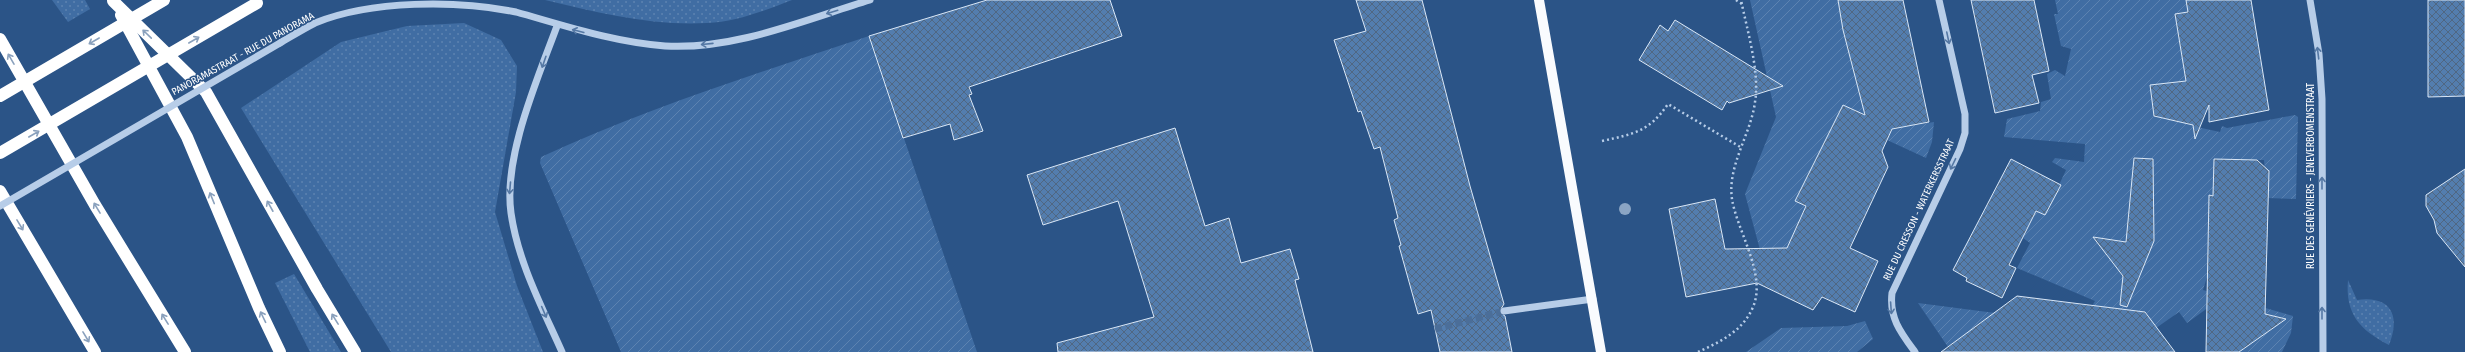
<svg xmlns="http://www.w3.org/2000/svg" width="2465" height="352" font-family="'Fira Sans Condensed',sans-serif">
	<defs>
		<pattern id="grass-dots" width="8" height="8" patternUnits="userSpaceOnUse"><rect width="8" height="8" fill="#406da3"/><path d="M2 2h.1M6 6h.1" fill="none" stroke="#5d83b1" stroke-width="1.8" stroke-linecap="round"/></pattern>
		<pattern id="garden-furrows" width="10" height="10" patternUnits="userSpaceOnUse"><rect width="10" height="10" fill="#406da3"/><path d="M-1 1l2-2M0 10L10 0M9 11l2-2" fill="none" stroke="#5d83b1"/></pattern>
		<pattern id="building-cross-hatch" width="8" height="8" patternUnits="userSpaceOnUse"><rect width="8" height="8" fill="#537dae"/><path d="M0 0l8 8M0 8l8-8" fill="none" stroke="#506782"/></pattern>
	</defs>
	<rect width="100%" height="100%" fill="#2b5487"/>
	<g fill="url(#grass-dots)">
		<path d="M52,0H85L90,9L68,22Z"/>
		<path d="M545,0H792C766,10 736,22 707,23C652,26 598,13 545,0Z"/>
		<path d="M464,23L501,40L517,66L516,92L495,212L517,286L543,352H391L241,108L341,42L407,26Z"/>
		<path d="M294,274L341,352H310L275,283Z"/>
		<path d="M2348,280L2357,300C2391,295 2401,316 2389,345C2360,330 2345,314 2348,280Z"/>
	</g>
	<g fill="url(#garden-furrows)">
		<path d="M1750,0H1841L1838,2L1858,88L1864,87L1902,127L1934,122L1932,142L1926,158L1837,117L1821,163L1815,160L1812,166L1823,171L1799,220L1795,260L1763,261L1745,194L1776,117Z"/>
		<path d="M2055,0H2194L2188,12L2175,15L2183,62L2192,96L2208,92L2212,109L2201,112L2197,127L2220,132L2222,126L2227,128L2295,115L2298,117L2296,199L2267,198L2264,160H2235L2214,171L2213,196H2209L2207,277L2203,290L2293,316L2291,333L2282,352H2239L2243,349L2209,307L2187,323L2179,312L2136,342L1983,321L1948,347L1918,303L2081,324L2095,301L2017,268L2030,243L2023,238L2036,211L2045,215L2066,170L2052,162L2055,158L2084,162L2085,144L2004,137L2007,119L2040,111L2041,102L2051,99L2047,74L2055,70L2065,76L2071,49L2061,46L2054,14H2058Z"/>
		<path d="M869,36L977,352H621L540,163L541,157C647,108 758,73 869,36Z"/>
		<path d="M1865,321L1873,339L1857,352H1746L1781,328L1847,326Z"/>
	</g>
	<g fill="url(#building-cross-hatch)" stroke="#dae7f6">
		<path d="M987,0H1110L1122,36L969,87L972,94L969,95L983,131L954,140L950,124L903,138L869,36Z"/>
		<path d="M1356,0H1422L1470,186L1504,304L1499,312L1505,316L1512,352H1440L1431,310L1418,314L1399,246L1401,245L1394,220L1398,218L1380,147L1374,149L1361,111L1358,112L1334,40L1366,31Z"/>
		<path d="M1838,0H1903L1929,122L1892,129L1882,151L1888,167L1850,248L1878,261L1855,312L1822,297L1813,310L1757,283L1686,297L1669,209L1715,199L1725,249L1787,248L1806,206L1795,201L1843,105L1865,115L1843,30Z"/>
		<path d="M1971,0H2034L2049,71L2032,75L2039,103L1995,113Z"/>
		<path d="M2186,0H2251L2269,110L2209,122V105L2195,139L2193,125L2154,116L2150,85L2186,81L2175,14L2188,12Z"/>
		<path d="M2428,0H2465V96L2428,97Z"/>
		<path d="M1675,20L1783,86L1729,103L1727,101L1722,110L1639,60L1660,25L1668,31Z"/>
		<path d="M1175,128L1205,226L1229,218L1241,263L1290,249L1299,279L1295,280L1313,352H1058L1057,343L1154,317L1118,201L1043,225L1027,175Z"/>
		<path d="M2134,158L2153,159L2154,241L2127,307L2120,305L2123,276L2093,237L2126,242Z"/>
		<path d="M2011,159L2061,185L2045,215L2036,211L2009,265L2016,268L2002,298L1966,281L1967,278L1953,270Z"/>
		<path d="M2214,159L2257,160L2269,171L2265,314L2286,319L2239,352H2206L2209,195L2213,196Z"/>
		<path d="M2465,169V267L2437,233L2434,220L2426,206V195Z"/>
		<path d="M2017,296L2145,312L2175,352H1941Z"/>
	</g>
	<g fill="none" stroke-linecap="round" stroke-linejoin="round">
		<path stroke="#4b6e99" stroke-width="7" stroke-dasharray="7 3.5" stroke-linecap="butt" d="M1435,329L1504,311"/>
		<g stroke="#b7cde8" stroke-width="2.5" stroke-dasharray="2 3" stroke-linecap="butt">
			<path d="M1736,0L1742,4"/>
			<path d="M1602,141C1633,134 1649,132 1668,104L1742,148"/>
			<path d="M1698,352C1720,342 1743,331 1753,307C1767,275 1737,231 1732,199C1727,166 1751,134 1755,102C1760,72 1747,30 1741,0"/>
		</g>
		<g stroke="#b7cde8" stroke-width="7">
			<path d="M2310,0L2319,54L2322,99L2323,352"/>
			<path d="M557,26C538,78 503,157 511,213C518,262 542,307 562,352"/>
			<path d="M280,43C292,36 303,29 315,23C371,0 457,0 516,12C566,26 613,42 665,46C735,50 804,20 870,0"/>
			<path d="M1504,311L1593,299"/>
			<path d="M1915,352C1901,333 1889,318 1892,293L1960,149L1965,133V114L1939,0"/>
		</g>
		<path stroke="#f9fbfe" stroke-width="10" d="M1539,0L1601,352"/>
		<g stroke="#fff" stroke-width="12">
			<path d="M113,1L206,92L317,289L355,352"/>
			<path d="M121,15L187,137L259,308L280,352"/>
			<path d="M0,39L95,205L185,352"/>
			<path d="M0,191L95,352"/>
		</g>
		<path stroke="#b7cde8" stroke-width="7" d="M0,206L280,43"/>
		<g stroke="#fff" stroke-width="12">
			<path d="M0,96L164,0"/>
			<path d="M0,153L257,3"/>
		</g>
	</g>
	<circle fill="#8ba5c4" cx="1625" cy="209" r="6"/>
	<defs><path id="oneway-shaft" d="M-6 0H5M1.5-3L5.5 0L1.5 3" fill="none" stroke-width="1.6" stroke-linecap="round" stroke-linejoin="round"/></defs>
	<g stroke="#5578a4">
		<use href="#oneway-shaft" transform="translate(832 12) rotate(163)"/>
		<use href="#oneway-shaft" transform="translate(578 31) rotate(-166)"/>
		<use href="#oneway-shaft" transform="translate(1948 38) rotate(78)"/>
		<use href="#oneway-shaft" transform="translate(707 44) rotate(174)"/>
		<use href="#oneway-shaft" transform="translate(2318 53) rotate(-97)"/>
		<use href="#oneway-shaft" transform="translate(544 62) rotate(109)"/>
		<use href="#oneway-shaft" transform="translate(1953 164) rotate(116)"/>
		<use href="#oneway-shaft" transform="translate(2322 183) rotate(-90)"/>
		<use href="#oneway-shaft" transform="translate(510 188) rotate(95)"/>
		<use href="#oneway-shaft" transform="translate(1891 308) rotate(86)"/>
		<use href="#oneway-shaft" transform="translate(544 312) rotate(67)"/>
		<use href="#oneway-shaft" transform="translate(2322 313) rotate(-90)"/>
	</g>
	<g stroke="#8aa1bd">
		<use href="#oneway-shaft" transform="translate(147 34) rotate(-136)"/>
		<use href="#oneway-shaft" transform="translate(194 40) rotate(-30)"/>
		<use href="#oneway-shaft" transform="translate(94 41) rotate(150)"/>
		<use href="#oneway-shaft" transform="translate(11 59) rotate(-120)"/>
		<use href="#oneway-shaft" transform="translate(34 134) rotate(-30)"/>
		<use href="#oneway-shaft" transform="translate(212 198) rotate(-112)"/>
		<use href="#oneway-shaft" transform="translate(270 206) rotate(-119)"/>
		<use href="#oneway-shaft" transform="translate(97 208) rotate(-121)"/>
		<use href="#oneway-shaft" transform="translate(20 225) rotate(59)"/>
		<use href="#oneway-shaft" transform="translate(263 317) rotate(-116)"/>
		<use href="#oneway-shaft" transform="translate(165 319) rotate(-122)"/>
		<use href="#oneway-shaft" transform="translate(335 319) rotate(-122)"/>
		<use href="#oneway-shaft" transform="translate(86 337) rotate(59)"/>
	</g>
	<g text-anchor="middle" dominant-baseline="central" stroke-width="3" stroke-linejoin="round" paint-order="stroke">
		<g font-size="10" fill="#fff" stroke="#2b5487">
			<text transform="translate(243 54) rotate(-29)">PANORAMASTRAAT - RUE DU PANORAMA</text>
			<text transform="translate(2311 176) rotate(-90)">RUE DES GENÉVRIERS - JENEVERBOMENSTRAAT</text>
			<text transform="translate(1919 210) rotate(-65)">RUE DU CRESSON - WATERKERSSTRAAT</text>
		</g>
	</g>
</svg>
